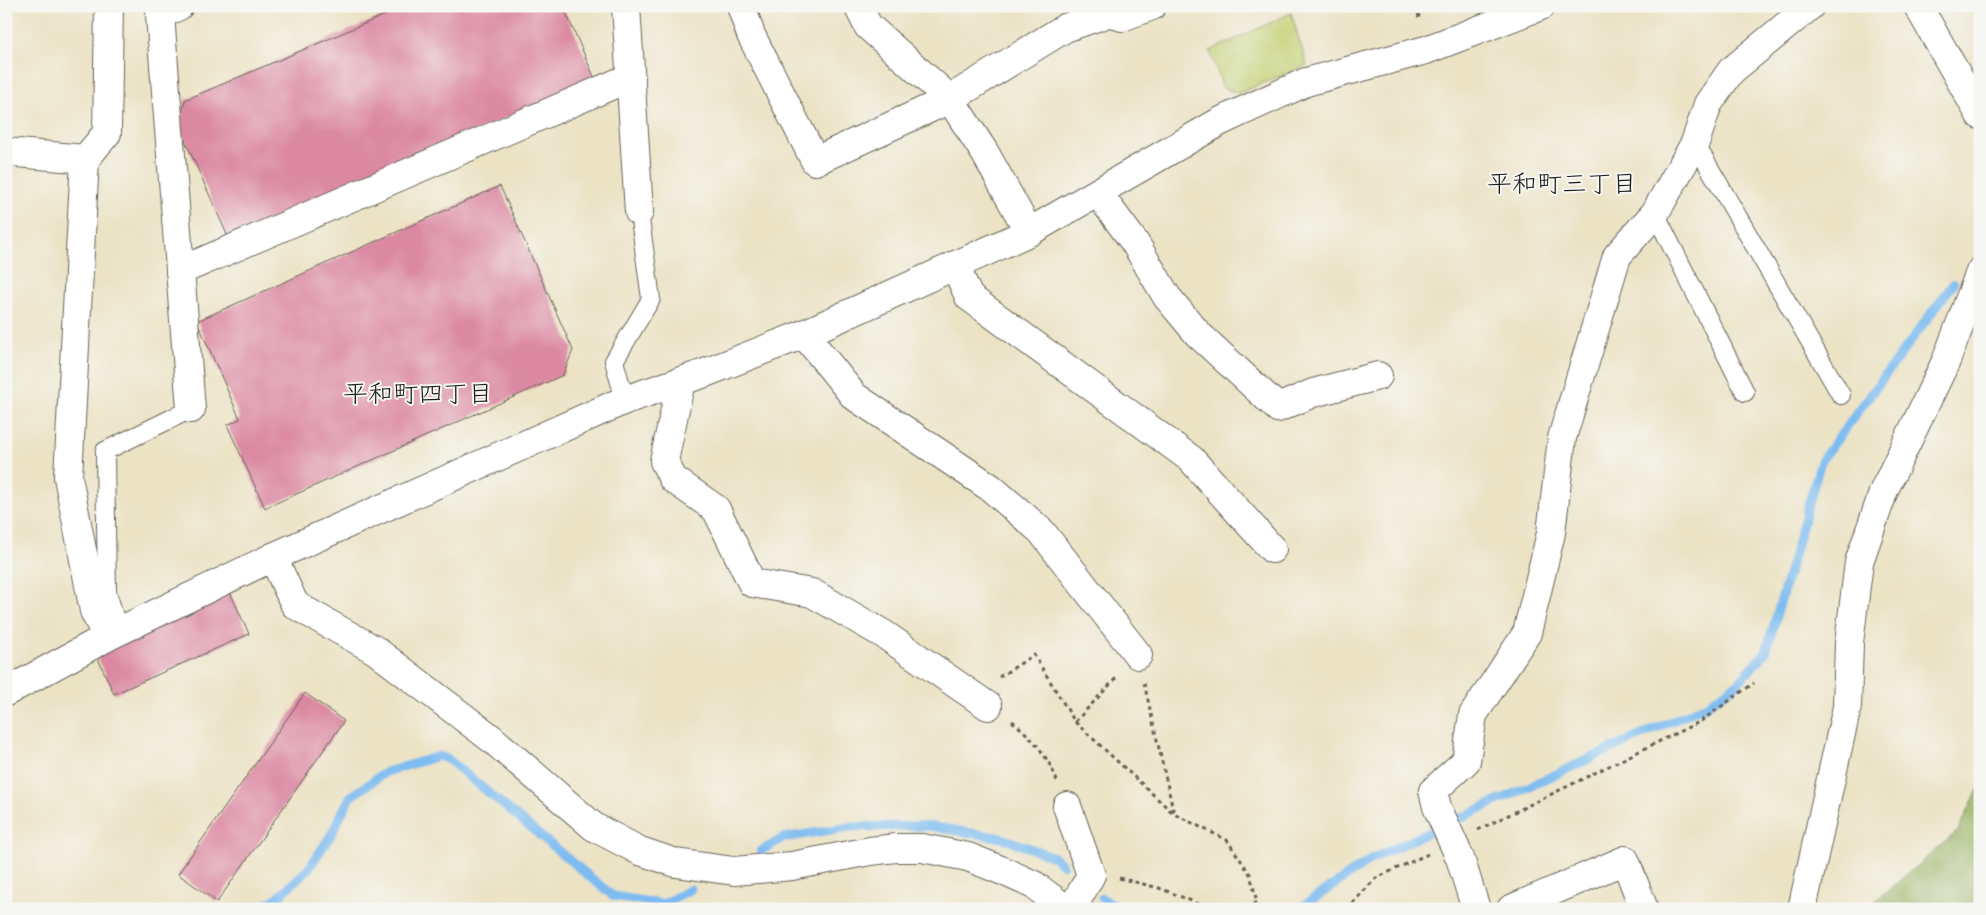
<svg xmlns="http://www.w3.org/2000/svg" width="1986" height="915" font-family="Caveat,'Klee One',sans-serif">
	<rect width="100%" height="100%" fill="#f6f6f2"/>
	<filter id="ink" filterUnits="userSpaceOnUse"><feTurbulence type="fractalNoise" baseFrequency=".02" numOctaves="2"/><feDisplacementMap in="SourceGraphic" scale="10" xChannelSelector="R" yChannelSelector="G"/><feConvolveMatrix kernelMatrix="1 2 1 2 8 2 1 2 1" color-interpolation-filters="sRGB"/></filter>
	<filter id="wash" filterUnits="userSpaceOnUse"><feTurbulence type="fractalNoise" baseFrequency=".0096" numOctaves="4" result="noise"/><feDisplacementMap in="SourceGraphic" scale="20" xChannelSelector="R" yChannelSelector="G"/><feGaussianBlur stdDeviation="1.12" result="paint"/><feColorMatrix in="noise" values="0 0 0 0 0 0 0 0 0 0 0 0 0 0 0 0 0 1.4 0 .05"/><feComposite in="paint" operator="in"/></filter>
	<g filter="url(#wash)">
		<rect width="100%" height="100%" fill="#ece3c5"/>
		<path fill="#c2cf71" stroke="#6f7646" d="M1291,13L1307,65L1239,93L1223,88L1210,51Z"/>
		<path fill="#99b263" stroke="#5a6740" d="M1980,785V909H1866L1958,831Z"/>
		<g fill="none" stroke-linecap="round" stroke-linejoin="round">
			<g stroke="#7dbbf0" stroke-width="9">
				<path d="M761,851L783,838L849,827L929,826L1002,838L1054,857L1063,865"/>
				<path d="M1102,898L1119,909"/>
				<path d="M260,909L278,897L309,868L331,835L350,797L386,772L439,756L449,760L613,896L663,904L691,889"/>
				<path d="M1299,909L1373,858L1707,705L1738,683L1766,652L1821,461L1954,283"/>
			</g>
		</g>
		<g id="blocks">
			<g fill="#db88a2">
				<path d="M406,6H563L595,79L229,239L179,127L185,100Z"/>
				<path d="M500,186L573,350L563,375L265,508L227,425L240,419L197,321Z"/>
				<path d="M229,590L249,634L114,694L94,650Z"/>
				<path d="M305,693L344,721L217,902L178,874Z"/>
			</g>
		</g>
	</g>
	<g filter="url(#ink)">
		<use href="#blocks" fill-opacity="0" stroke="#656257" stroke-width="1"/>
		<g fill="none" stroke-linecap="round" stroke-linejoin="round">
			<defs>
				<g id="lane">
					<path d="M1695,143L1841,395"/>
					<path d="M1655,213L1745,392"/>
					<path d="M625,400L614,361L651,299L639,212"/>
					<path d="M119,632L107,592L105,451L191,409"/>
				</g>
				<g id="street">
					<path d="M179,6L160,15L191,409"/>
					<path d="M626,6L639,212"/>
					<path d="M741,6L751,35L815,161L950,99L868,26L858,6"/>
					<path d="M1918,6L1980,115"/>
					<path d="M6,152L85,159"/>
					<path d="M1098,193L1135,243L1167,297L1198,334L1278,408L1313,393L1378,376"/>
					<path d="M1029,232L985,153L950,99L1065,28L1111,12L1122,17L1152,6"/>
					<path d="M955,265L969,297L1191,459L1272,549"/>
					<path d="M180,271L631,77"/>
					<path d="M804,334L854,396L991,488L1041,531L1138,655"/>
					<path d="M681,381L664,461L673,479L716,509L752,583L812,593L885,635L988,706"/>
					<path d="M107,637L94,611L68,477L85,159L107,133L109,6"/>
					<path d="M6,692L107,637L273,557L625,400L705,373L804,334L1029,232L1221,121L1306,82L1426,50L1541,6"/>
					<path d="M1476,909L1460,858L1437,807L1433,791L1466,761L1473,715L1527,633L1551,533L1562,438L1617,256L1655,213L1695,143L1708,104L1731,71L1810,6"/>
					<path d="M1511,909L1625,860L1644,909"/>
					<path d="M1802,909L1847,707L1849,643L1859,562L1884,490L1946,361L1980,272"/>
				</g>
				<g id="secondary">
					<path d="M273,557L295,605L375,650L492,739L594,827L640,851L676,863L734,871L792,866L870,851L896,848H922L968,857L1003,871L1034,885L1066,909"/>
					<path d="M1067,806L1091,875L1072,909"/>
				</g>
			</defs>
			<use href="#lane" stroke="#656257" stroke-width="20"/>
			<use href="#street" stroke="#656257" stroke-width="30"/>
			<use href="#secondary" stroke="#656257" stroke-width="30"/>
			<g stroke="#656257" stroke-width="3" stroke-dasharray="4 4" stroke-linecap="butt">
				<path d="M1418,6L1419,22"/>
				<path d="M1192,9L1197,6"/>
				<path d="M999,677L1034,655L1075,722L1173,813"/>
				<path d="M1144,683L1174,814L1227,840L1250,874L1257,902L1244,909"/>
				<path d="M1012,721C1032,737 1048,756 1057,781"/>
				<path d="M1075,722L1118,676"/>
				<path d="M1478,830L1701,721L1754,683"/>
				<path d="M1119,878L1159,888L1212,909"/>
				<path d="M1347,909L1376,878L1428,854"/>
			</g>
			<use href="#lane" stroke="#fff" stroke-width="18"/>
			<use href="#street" stroke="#fff" stroke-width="28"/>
			<use href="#secondary" stroke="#fff" stroke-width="28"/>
		</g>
	</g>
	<g text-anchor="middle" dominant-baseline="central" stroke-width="4" stroke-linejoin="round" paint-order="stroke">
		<g font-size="25" fill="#1c1c1c" stroke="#f6f6f2">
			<text x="1562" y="184">平和町三丁目</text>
			<text x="418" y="394">平和町四丁目</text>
		</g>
	</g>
	<rect width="1986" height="915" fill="none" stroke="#f6f6f2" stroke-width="25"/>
</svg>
